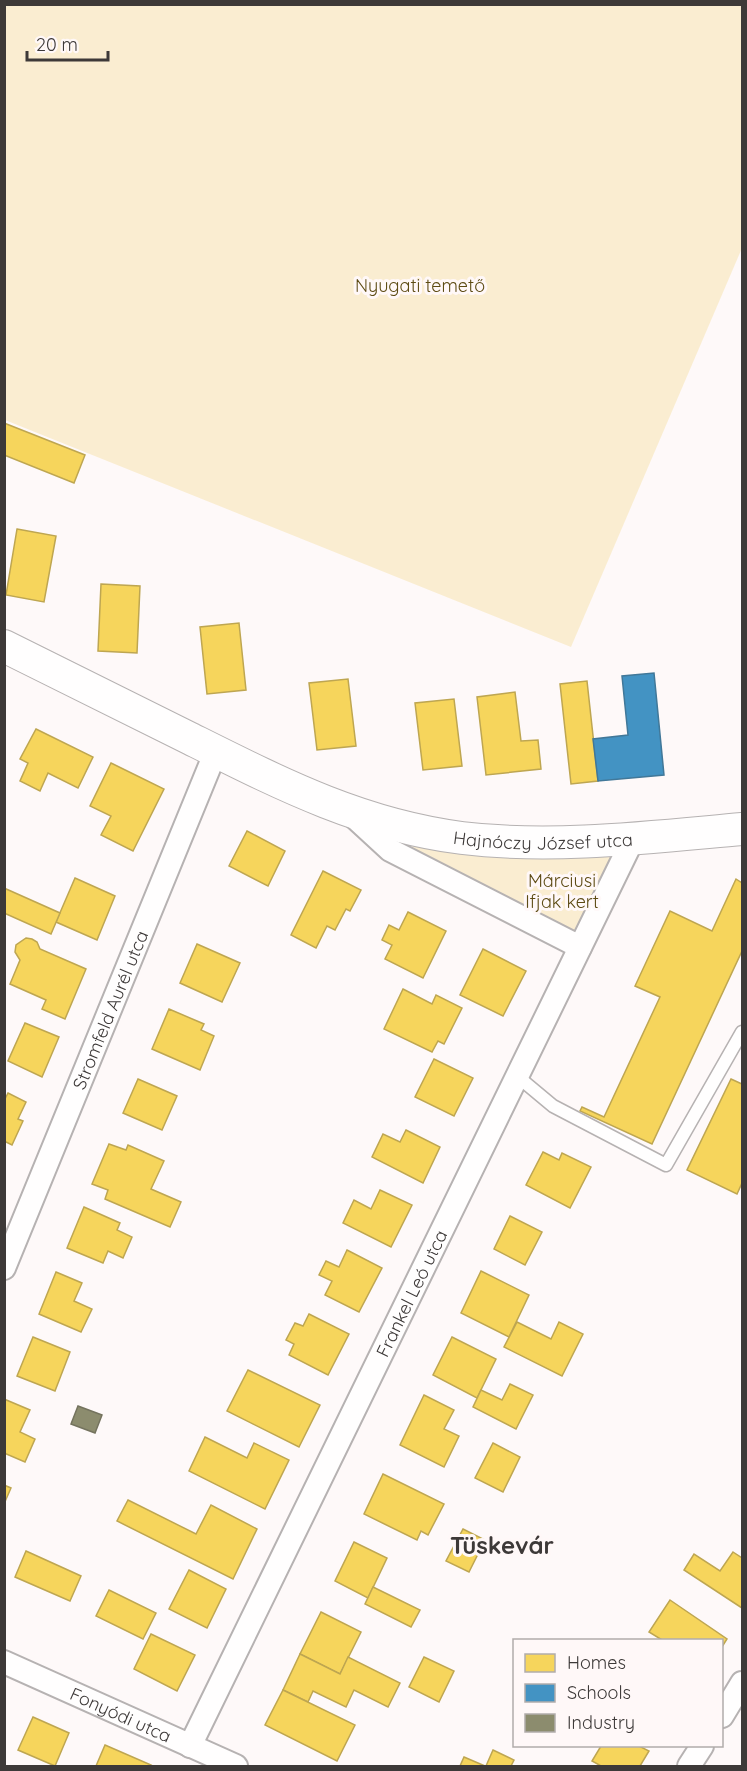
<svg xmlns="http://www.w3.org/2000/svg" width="747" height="1771" font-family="Quicksand,sans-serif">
	<rect width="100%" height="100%" fill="#fef9f9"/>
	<g fill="#faedd1">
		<path d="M4,5H742V248L571,647L5,420Z"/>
		<path d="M400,845L520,858L622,854L578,937Z"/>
	</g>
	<g fill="#f6d55c" stroke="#bea651" stroke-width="1.5">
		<path d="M4,423L85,455L74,483L4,455Z"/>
		<path d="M17,529L56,536L44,602L6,595Z"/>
		<path d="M101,584L140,586L137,653L98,651Z"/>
		<path d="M239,623L246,690L207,694L200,627Z"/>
		<path d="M348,679L356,746L317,750L309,683Z"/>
		<path d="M587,681L598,781L571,784L560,684Z"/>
		<path d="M515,692L521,741L538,740L541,769L486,775L477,697Z"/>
		<path d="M454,699L462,766L423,770L415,703Z"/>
		<path d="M36,729L93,757L78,788L48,773L40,791L20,781L28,763L20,759Z"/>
		<path d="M111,763L164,789L133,851L101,835L111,816L90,806Z"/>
		<path d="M247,831L285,851L268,886L229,866Z"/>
		<path d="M323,871L361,890L350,911L346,909L335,930L327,926L316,948L291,935Z"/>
		<path d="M75,878L115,896L97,940L56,922Z"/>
		<path d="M736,879L742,883V951L652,1144L580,1111L582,1107L604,1117L660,997L635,986L670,911L712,931Z"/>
		<path d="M4,888L60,913L51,934L4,913Z"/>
		<path d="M408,912L446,931L423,978L385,959L392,945L382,940L389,925L399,930Z"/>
		<path d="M26,938L32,939L37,942L40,949L86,969L65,1019L42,1009L46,1000L10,984L20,960L15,952L16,945Z"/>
		<path d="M197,944L240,963L222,1002L180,983Z"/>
		<path d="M483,949L526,971L503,1016L460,995Z"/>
		<path d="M403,989L432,1004L436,995L462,1008L444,1044L438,1041L432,1052L384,1029Z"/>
		<path d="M169,1009L204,1024L201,1030L214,1036L200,1070L152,1049Z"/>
		<path d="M25,1023L59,1037L42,1077L8,1061Z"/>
		<path d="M434,1059L473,1078L454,1116L415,1097Z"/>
		<path d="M138,1079L177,1096L162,1130L123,1113Z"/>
		<path d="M731,1079L742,1084V1183L737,1194L687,1170Z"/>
		<path d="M8,1093L26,1102L18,1119L23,1121L12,1145L4,1141V1101Z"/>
		<path d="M406,1130L440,1147L423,1183L372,1157L383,1134L400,1142Z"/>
		<path d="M109,1144L126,1150L128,1145L164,1161L151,1189L181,1202L170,1227L105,1199L108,1190L92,1184Z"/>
		<path d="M543,1152L559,1160L562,1153L591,1167L570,1208L526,1185Z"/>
		<path d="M380,1190L412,1205L391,1247L343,1223L354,1200L371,1209Z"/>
		<path d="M84,1207L120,1223L117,1230L132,1237L123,1258L108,1251L103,1263L67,1248Z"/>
		<path d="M510,1216L542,1232L525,1265L494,1249Z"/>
		<path d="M347,1250L382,1268L359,1312L325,1295L332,1281L319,1275L326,1261L339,1267Z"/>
		<path d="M481,1271L529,1295L509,1337L461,1313Z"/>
		<path d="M56,1272L82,1283L74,1301L92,1309L81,1332L39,1314Z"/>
		<path d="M309,1314L349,1334L328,1375L289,1355L294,1344L286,1340L295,1323L303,1326Z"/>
		<path d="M517,1322L551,1339L559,1322L583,1334L562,1376L504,1347Z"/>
		<path d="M33,1337L70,1352L55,1391L17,1376Z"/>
		<path d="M452,1337L496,1359L477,1398L433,1375Z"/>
		<path d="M248,1370L320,1405L299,1447L227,1411Z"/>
		<path d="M510,1384L533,1395L516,1429L473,1407L481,1390L502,1400Z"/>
		<path d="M424,1395L454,1410L444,1429L459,1436L444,1467L400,1445Z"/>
		<path d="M4,1399L30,1410L20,1432L35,1439L25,1462L4,1453Z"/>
		<path d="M205,1437L247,1458L254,1443L289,1460L265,1509L189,1471Z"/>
		<path d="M493,1443L520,1457L503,1492L475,1478Z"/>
		<path d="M383,1474L444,1504L428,1535L421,1531L417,1540L364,1514Z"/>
		<path d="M4,1485L11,1488L4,1504Z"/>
		<path d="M128,1500L196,1534L211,1505L257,1529L233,1579L117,1521Z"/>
		<path d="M463,1529L485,1540L469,1572L446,1561Z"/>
		<path d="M354,1542L387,1558L368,1598L335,1581Z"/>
		<path d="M26,1551L81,1576L70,1601L15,1577Z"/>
		<path d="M733,1552L742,1558V1608L684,1570L694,1554L720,1571Z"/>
		<path d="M189,1570L226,1589L207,1628L169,1609Z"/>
		<path d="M373,1587L420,1610L411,1627L365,1604Z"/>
		<path d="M109,1590L156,1613L143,1639L96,1616Z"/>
		<path d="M670,1600L727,1639L722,1647V1640H662L649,1632Z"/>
		<path d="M321,1612L361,1632L340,1674L300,1654Z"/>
		<path d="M151,1634L195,1655L177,1691L134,1669Z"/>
		<path d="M300,1654L340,1674L348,1657L400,1683L388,1707L354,1690L346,1707L313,1691L308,1702L283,1690Z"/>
		<path d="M424,1657L454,1671L439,1702L409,1687Z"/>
		<path d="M283,1690L355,1725L337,1761L265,1725Z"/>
		<path d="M33,1717L69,1733L55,1766L18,1750Z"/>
		<path d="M105,1745L151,1765L150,1766H96Z"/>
		<path d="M601,1746H639L649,1751L640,1766H601L592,1761Z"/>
		<path d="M493,1750L514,1760L511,1766H486Z"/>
		<path d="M464,1757L485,1766H460Z"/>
	</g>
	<path fill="#4393c3" stroke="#417899" stroke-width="1.5" d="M654,673L664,775L598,781L593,739L628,735L622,676Z"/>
	<path fill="#8c8c6e" stroke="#74735e" stroke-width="1.5" d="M78,1406L102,1415L95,1433L71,1424Z"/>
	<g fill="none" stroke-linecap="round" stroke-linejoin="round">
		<defs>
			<path id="service" d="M517,1076L553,1106L666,1165L742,1032"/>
			<g id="minor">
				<path d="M352,815L390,850L580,947"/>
				<path id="s1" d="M4,1268L216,751"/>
				<path id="s2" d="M4,1662L236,1766"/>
				<path d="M722,1716L742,1683"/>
				<path id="s3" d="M190,1746L633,839"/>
				<path d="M689,1766L702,1746"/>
			</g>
			<g id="secondary">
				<path id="s4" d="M4,646C67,677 129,708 191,739C281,784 361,825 462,838C553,849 652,837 742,829"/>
			</g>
		</defs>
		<use href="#service" stroke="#b6b2b2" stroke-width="15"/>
		<use href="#minor" stroke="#b6b2b2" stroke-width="26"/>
		<use href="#secondary" stroke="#b6b2b2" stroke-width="34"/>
		<use href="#service" stroke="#fffefe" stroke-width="12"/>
		<use href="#minor" stroke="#fffefe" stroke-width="22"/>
		<use href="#secondary" stroke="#fffefe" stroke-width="32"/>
	</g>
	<g text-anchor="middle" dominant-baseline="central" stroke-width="6" stroke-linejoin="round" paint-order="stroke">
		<g font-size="18" fill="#5d4b13" stroke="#fff8f8">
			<text x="420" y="285">Nyugati temető</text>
			<text x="562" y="880">Márciusi<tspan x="562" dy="21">Ifjak kert</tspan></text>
		</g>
		<g font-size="18" fill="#3d3938" stroke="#fff8f8">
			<text stroke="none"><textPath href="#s4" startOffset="580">Hajnóczy József utca</textPath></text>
			<text stroke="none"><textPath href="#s1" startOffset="279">Stromfeld Aurél utca</textPath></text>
			<text stroke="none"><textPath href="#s3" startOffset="504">Frankel Leó utca</textPath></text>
			<text stroke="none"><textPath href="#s2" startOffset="128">Fonyódi utca</textPath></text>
		</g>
		<g font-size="24" font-weight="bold" fill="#3d3938" stroke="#fff8f8">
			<text x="502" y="1545">Tüskevár</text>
		</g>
	</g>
	<rect width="747" height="1771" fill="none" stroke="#3d3938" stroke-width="12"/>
	<rect x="513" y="1639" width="210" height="108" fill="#fff8f8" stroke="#b1acab" stroke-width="1.5"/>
	<rect x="525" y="1654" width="30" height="18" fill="#f6d55c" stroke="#b1acab" stroke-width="1.5"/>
	<text x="567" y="1669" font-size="18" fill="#3d3938">Homes</text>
	<rect x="525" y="1684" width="30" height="18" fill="#4393c3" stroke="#b1acab" stroke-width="1.5"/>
	<text x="567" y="1699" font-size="18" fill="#3d3938">Schools</text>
	<rect x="525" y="1714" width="30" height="18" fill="#8c8c6e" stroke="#b1acab" stroke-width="1.5"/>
	<text x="567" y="1729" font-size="18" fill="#3d3938">Industry</text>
	<path d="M27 51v9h81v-9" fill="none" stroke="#3d3938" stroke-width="3"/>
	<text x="36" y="51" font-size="18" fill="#3d3938" stroke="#fff8f8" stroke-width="4.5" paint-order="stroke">20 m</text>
</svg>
